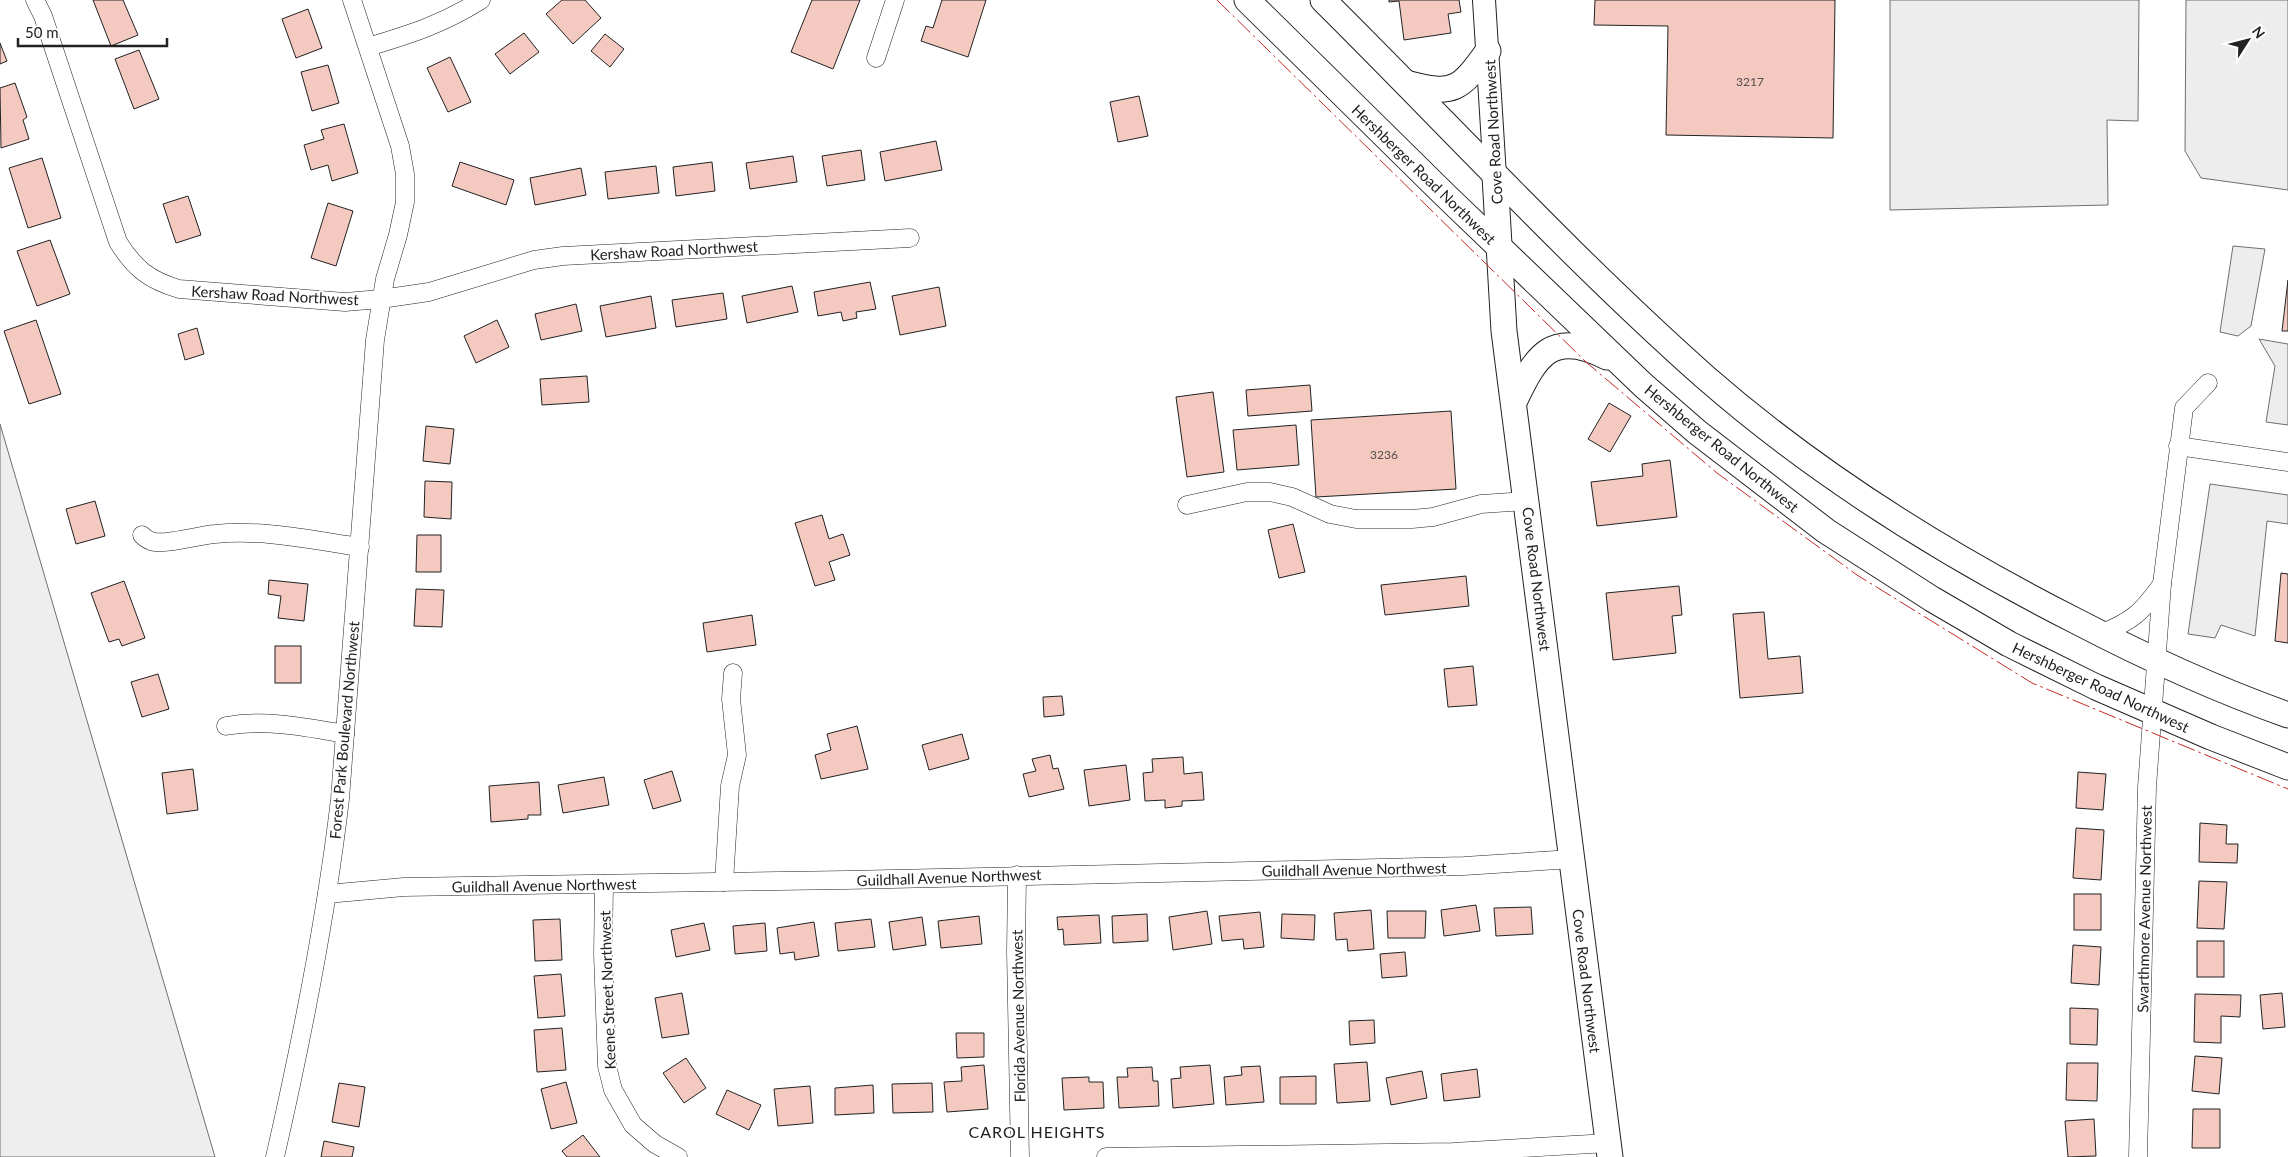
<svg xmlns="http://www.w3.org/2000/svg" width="2288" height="1157" font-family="Lato,sans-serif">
	<rect width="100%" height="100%" fill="#fff"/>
	<path fill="#eee" stroke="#6f6f6f" d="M0,424L215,1157H0Z"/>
	<g fill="#ededed" stroke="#6f6f6f">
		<path d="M1890,0H2139L2138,121L2107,120L2108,205L1890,210Z"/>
		<path d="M2186,0H2288V190L2201,178L2185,151Z"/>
		<path d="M2233,246L2265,249L2251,326L2238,336L2220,332Z"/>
		<path d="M2259,339L2288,344V425L2266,422L2275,366Z"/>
		<path d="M2210,484L2288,495V524L2267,521L2255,636L2221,625L2215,638L2188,634Z"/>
	</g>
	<g fill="#f3c9c0" stroke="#222">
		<path d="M93,0H123L138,35L111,46Z"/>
		<path d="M562,0H585L601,18L573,44L546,14Z"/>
		<path d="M812,0H860L833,69L791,52Z"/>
		<path d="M942,0H986L968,57L921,41L926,26L933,28Z"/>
		<path d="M1389,0H1459L1461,12L1448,14L1451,33L1404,40L1399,1L1389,2Z"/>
		<path d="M1595,0H1835L1833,138L1666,135L1668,26L1594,25Z"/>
		<path d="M308,9L322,48L296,58L282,19Z"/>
		<path d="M524,33L539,52L510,74L495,54Z"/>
		<path d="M605,34L624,49L610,67L591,51Z"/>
		<path d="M0,43L7,61L0,64Z"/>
		<path d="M139,50L159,99L134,109L115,59Z"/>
		<path d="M450,57L471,102L448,112L427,68Z"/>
		<path d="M328,65L339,103L312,111L301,72Z"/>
		<path d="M15,83L27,117L23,120L29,139L1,148L0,88Z"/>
		<path d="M1139,96L1148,136L1118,142L1110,102Z"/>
		<path d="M344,124L358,173L332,181L328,165L311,170L304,145L324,139L321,130Z"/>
		<path d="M936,141L942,170L885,181L880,152Z"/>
		<path d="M861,150L865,180L827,186L822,156Z"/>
		<path d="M793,156L797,182L750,189L746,163Z"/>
		<path d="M42,158L61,218L28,228L9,168Z"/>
		<path d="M460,162L514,180L506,205L452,186Z"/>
		<path d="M712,162L715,191L676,196L673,167Z"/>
		<path d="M656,166L659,193L608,199L605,172Z"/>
		<path d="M581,168L586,195L535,205L530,178Z"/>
		<path d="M188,196L201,235L176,243L163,204Z"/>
		<path d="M328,203L353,211L336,266L311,258Z"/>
		<path d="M50,240L70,294L37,306L17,251Z"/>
		<path d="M2288,280V331H2282Z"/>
		<path d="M870,282L876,309L856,312L857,318L843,321L841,312L818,316L814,292Z"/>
		<path d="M792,286L798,312L747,323L742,296Z"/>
		<path d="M939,287L946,326L900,335L892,296Z"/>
		<path d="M723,293L727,319L676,327L672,300Z"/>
		<path d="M651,296L656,328L606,337L600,306Z"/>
		<path d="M576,304L582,331L541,340L535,314Z"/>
		<path d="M36,320L61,394L29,404L4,331Z"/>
		<path d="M497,320L509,347L476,363L464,336Z"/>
		<path d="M197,328L204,354L185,360L178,334Z"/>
		<path d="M587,376L589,402L542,405L540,379Z"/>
		<path d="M1310,385L1312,411L1248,416L1246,390Z"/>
		<path d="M1213,392L1224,472L1187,477L1176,397Z"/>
		<path d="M1609,403L1631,416L1610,452L1588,439Z"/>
		<path d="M1451,411L1456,489L1316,497L1311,420Z"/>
		<path d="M1296,425L1299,465L1237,470L1233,430Z"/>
		<path d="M426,426L454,429L450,464L423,461Z"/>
		<path d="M1670,460L1677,517L1597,526L1591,482L1643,476L1642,464Z"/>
		<path d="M425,481L452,482L451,519L424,517Z"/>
		<path d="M95,501L105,536L76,544L66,509Z"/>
		<path d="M822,515L829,539L843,534L850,555L829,562L835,580L815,586L795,523Z"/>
		<path d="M1293,524L1305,572L1279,578L1268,530Z"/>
		<path d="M417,535H441V572H416Z"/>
		<path d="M2281,573L2288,574V643L2275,641Z"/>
		<path d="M1466,576L1469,606L1385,615L1381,585Z"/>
		<path d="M269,580L308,584L304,621L278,618L281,596L268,594Z"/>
		<path d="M124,581L145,638L122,646L119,639L109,642L91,593Z"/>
		<path d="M1679,586L1682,615L1672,616L1676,653L1613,660L1606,593Z"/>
		<path d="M416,589L444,590L442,627L414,626Z"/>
		<path d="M1764,612L1768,659L1800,656L1803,693L1740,698L1733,614Z"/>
		<path d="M752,615L756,645L707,652L703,623Z"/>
		<rect x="275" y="646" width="26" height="37"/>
		<path d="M1473,666L1477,705L1448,707L1444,669Z"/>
		<path d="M158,674L169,709L142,717L131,682Z"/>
		<path d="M1062,696L1064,715L1044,717L1043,697Z"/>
		<path d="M857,726L868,769L821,779L815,755L831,750L827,734Z"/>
		<path d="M962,734L969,759L929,770L922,745Z"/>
		<path d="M1050,755L1053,769L1058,768L1064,789L1029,797L1023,774L1036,771L1032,759Z"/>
		<path d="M1183,757L1184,774L1202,772L1204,800L1182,801V806L1165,808V800L1145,801L1143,773L1153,772L1152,759Z"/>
		<path d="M1126,765L1130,800L1089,806L1084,770Z"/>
		<path d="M193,769L198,810L167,814L162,773Z"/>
		<path d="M672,771L681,801L653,809L644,780Z"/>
		<path d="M2078,772L2106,774L2103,810L2076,808Z"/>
		<path d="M604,777L609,805L563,813L558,785Z"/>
		<path d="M539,782L541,815H528V819L491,822L489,786Z"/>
		<path d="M2200,823L2227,825L2226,844H2238L2237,863L2199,862Z"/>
		<path d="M2076,828L2104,830L2101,880L2073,878Z"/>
		<path d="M2199,881L2227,882L2224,929L2197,928Z"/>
		<rect x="2074" y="894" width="27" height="36"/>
		<path d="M1476,905L1480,931L1444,936L1441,910Z"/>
		<path d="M1531,907L1533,934L1496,936L1494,908Z"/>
		<path d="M1371,910L1374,949L1348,951L1347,939L1336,940L1334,913Z"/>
		<path d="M1207,911L1212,944L1173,950L1169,917Z"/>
		<path d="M1387,911H1426L1425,938H1388Z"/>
		<path d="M1260,912L1264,947L1244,949L1243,939L1222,941L1219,916Z"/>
		<path d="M1147,914L1148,941L1113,943L1112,916Z"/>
		<path d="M1282,914L1315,915L1314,940L1281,938Z"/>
		<path d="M1099,915L1101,943L1064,945L1063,929L1058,930L1057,917Z"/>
		<path d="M979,916L982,944L941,948L938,921Z"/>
		<path d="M922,917L926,945L893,950L889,922Z"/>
		<path d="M560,919L562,960L535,961L533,920Z"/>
		<path d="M871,919L875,947L838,951L835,923Z"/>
		<path d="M814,922L819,956L795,960L794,952L780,954L777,928Z"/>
		<path d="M704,923L710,950L676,957L671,930Z"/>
		<path d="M765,923L767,951L735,954L733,926Z"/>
		<rect x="2197" y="941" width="27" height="36"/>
		<path d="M2073,945L2101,947L2099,985L2071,983Z"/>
		<path d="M1405,952L1407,976L1382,978L1380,954Z"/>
		<path d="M561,974L565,1016L538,1018L534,976Z"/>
		<path d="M682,993L689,1034L662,1038L655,998Z"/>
		<path d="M2282,993L2285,1027L2263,1029L2260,995Z"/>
		<path d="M2195,994L2241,995L2240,1017L2221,1016V1043L2194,1042Z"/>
		<path d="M2070,1008L2098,1009L2097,1045L2070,1044Z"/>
		<path d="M1374,1020L1375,1043L1350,1045L1349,1021Z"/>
		<path d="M562,1028L566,1070L537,1072L534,1030Z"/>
		<path d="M956,1033H984V1057L957,1058Z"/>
		<path d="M2195,1056L2222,1058L2219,1094L2192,1091Z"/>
		<path d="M686,1058L706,1088L684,1103L663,1073Z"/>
		<path d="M1367,1062L1370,1101L1337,1103L1334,1064Z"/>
		<path d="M2067,1063H2098L2097,1101L2066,1100Z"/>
		<path d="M984,1065L988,1109L947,1112L944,1082L962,1081L961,1067Z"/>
		<path d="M1210,1065L1214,1104L1173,1108L1171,1079L1181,1078L1180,1067Z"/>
		<path d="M1260,1066L1264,1102L1226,1105L1224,1077L1242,1075L1241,1067Z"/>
		<path d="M1152,1067L1153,1081H1158L1159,1106L1119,1108L1117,1077H1128L1127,1068Z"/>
		<path d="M1477,1069L1480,1097L1444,1101L1441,1074Z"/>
		<path d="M1422,1071L1427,1098L1391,1105L1386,1078Z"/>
		<path d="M1316,1076V1104H1280V1077Z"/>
		<path d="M1089,1077V1082H1103L1104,1108L1064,1110L1062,1078Z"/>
		<path d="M566,1082L577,1123L551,1129L541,1089Z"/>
		<path d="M339,1083L365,1087L359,1127L332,1122Z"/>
		<path d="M932,1083L933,1112L893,1113L892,1084Z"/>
		<path d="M873,1085L874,1113L835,1115V1088Z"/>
		<path d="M810,1086L813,1123L778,1126L774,1089Z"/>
		<path d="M727,1090L761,1105L749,1130L716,1114Z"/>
		<path d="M2193,1109H2220V1148H2192Z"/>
		<path d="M2094,1119L2096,1156L2068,1157L2065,1121Z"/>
		<path d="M583,1135L600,1157H567L562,1151Z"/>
		<path d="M324,1141L354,1147L352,1157H321Z"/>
	</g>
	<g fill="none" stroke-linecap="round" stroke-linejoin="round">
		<defs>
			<g id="minor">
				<path d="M35,0L43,16L118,242C135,269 149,280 179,289L345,302L381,299L429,292L534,260L563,256L910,238"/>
				<path d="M368,47C411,34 443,24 481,0"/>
				<path d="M876,58L895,0"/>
				<path d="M2178,446L2288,462"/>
				<path d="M1187,505L1247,492H1270L1292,497L1330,514L1356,519H1412L1433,517L1481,504L1527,501"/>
				<path d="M142,535C144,537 148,540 151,541C162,546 200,535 215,534C263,529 312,540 360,547"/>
				<path d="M2100,634C2133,621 2142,612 2162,584"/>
				<path d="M226,726C266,719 305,727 345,734"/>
				<path d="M1017,875L1016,952L1020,1157"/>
				<path d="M724,882L730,786L737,755L731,699L733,673"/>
				<path d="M604,884L603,954L607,1066L613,1090L633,1125L655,1144L678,1157"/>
				<path d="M327,894L404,887L846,880L1296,870L1464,866L1572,859"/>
				<path d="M275,1157C302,1039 326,919 340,799L375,340L385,279L398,235L405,202V174L400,146L352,0"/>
				<path d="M1106,1157L1453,1152L1608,1143"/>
				<path d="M2138,1157L2147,787L2162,584L2184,408L2208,383"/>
			</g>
			<path id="tertiary" d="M1484,0L1495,176"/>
			<g id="secondary">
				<path d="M1247,0L1446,196L1643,385L1697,432L1826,531L1932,599L2009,644L2096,687L2211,737L2288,767"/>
				<path d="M1323,0C1450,126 1571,258 1705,377C1817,475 1944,554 2076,621C2145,657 2215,689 2288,715"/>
				<path d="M1406,83C1454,96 1460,90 1488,51"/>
				<path d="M1495,176L1504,331L1610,1157"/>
				<path d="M1514,402C1536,355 1552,329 1607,357"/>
			</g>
		</defs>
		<use href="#minor" stroke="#222" stroke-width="19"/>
		<use href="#tertiary" stroke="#222" stroke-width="24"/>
		<use href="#secondary" stroke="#222" stroke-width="27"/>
		<use href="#minor" stroke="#fff" stroke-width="18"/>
		<use href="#tertiary" stroke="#fff" stroke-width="22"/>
		<use href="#secondary" stroke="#fff" stroke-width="25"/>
		<path stroke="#c62828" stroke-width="1" stroke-dasharray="18 4 2.5 4" stroke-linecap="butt" d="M1217,0L1586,362L1717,473L1857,575L2032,683L2288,789"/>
	</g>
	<g text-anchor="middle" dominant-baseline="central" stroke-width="4" stroke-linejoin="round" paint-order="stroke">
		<g font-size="12" fill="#564c4a">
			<text x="1750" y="81">3217</text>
			<text x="1384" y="454">3236</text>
		</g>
		<g font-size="15" fill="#222" stroke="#fff">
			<text transform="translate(1493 132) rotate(-93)">Cove Road Northwest</text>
			<text transform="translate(1424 174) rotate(44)">Hershberger Road Northwest</text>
			<text transform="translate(674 250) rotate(-3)">Kershaw Road Northwest</text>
			<text transform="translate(275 295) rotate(3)">Kershaw Road Northwest</text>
			<text transform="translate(1722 448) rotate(39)">Hershberger Road Northwest</text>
			<text transform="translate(1537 579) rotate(83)">Cove Road Northwest</text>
			<text transform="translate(2101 687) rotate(25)">Hershberger Road Northwest</text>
			<text transform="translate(344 730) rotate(-85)">Forest Park Boulevard Northwest</text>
			<text transform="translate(1354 869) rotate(-1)">Guildhall Avenue Northwest</text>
			<text transform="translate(949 877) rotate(-2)">Guildhall Avenue Northwest</text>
			<text transform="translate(544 885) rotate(-1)">Guildhall Avenue Northwest</text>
			<text transform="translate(2144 909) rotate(-89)">Swarthmore Avenue Northwest</text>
			<text transform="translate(1587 981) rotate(83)">Cove Road Northwest</text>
			<text transform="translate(607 990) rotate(-92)">Keene Street Northwest</text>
			<text transform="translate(1018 1016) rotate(-91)">Florida Avenue Northwest</text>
		</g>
		<g font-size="16" letter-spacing="1" fill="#222" stroke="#fff">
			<text x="1037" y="1131">CAROL HEIGHTS</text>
		</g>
	</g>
	<g transform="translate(2248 40) rotate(54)" stroke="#ffffff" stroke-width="4" paint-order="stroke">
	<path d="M0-4L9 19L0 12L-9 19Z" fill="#222222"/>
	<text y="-8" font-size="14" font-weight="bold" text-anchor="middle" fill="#222222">N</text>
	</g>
	<path d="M18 38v8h149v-8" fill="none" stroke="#222222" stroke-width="2.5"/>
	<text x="25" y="38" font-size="15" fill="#222222" stroke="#ffffff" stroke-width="4" paint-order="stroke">50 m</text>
</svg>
